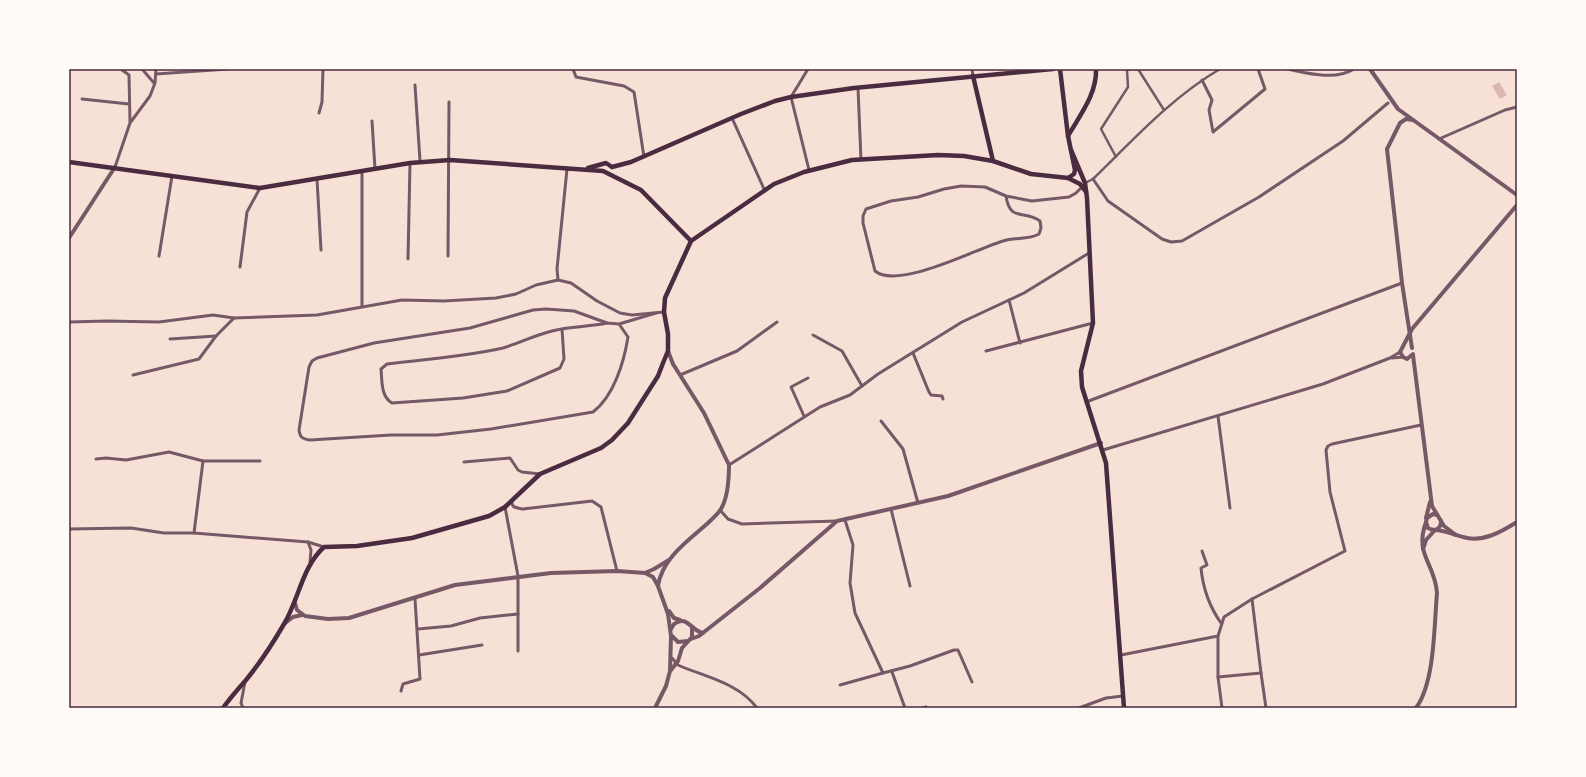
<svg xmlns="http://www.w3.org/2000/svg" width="1586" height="777" font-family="'Work Sans',sans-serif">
	<rect width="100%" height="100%" fill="#f7e1d7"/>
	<path fill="#dcb8b0" d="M1499,82L1507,95L1500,99L1492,86Z"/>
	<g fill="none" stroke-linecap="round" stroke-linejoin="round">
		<g stroke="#755966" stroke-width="2.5">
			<path d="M1138,69L1164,110"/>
			<path d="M1116,157L1101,129L1128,87L1127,70"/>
			<path d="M1085,183L1093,179C1133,140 1172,97 1220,69"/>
		</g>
		<g stroke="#755966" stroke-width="3">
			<path d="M142,69L154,83"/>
			<path d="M573,69L576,77L624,86L634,92L644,157"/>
			<path d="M808,69L791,97L809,170"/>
			<path d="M972,69L973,76"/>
			<path d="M1127,69H1136"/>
			<path d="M1287,69C1307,73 1335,81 1354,69"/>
			<path d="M122,70L129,75L130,122"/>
			<path d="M156,74L228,69"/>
			<path d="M1202,80L1212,100L1209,110L1213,132L1265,89L1258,69"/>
			<path d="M415,85L420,161"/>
			<path d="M858,88L861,160"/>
			<path d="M82,99L129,104"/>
			<path d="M319,113L322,102L323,69"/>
			<path d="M732,118L764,189"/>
			<path d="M372,121L375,169"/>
			<path d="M1439,139L1505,110L1517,107"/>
			<path d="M115,167L130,123L150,96L155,83L156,69"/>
			<path d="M317,179L321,250"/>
			<path d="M1093,179L1108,201L1162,239L1171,242L1182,241L1259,197L1343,141L1388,103"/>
			<path d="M1006,196C1010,223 1025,209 1040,221L1041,228L1039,234C1029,240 1014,237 1003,241C976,249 898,290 875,271L863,223V216L866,209L891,201L918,197L944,189L961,186L985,187L1006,196L1032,201L1069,197L1076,193L1083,186"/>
			<path d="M159,256L172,176"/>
			<path d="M448,256L449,102"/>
			<path d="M408,259L410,163"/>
			<path d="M240,267L247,212L260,188"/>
			<path d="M558,280L557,269L567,169"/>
			<path d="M1009,300L1020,343"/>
			<path d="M362,306V172"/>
			<path d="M69,322L107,321L159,322L213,315L234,318L317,315L402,300L444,301L496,298L516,294L536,285L558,280L571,283L597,301L620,313L632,315L664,312"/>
			<path d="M619,324L628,337C624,362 614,396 593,412L491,429L437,435H391L310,440C303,439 300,438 299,430L309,367L312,361L317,358L374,343L470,328L533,310L546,309L574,311L607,323L619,324L656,313"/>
			<path d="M562,329L564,359L560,368L507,391L463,398L392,403C381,397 382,381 381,369L387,364C425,359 465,357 503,348C520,343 535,335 552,331C570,326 589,327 607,323"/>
			<path d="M813,335L842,351L862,386"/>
			<path d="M170,339L216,336"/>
			<path d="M986,351L1093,323"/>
			<path d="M913,353L929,392L931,395L942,396L943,399"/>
			<path d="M1392,358L1403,357"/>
			<path d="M133,375L199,359L216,336L234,318"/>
			<path d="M680,375L737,351L777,322"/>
			<path d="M1086,402L1402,283"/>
			<path d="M804,416L791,387L808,378"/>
			<path d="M1218,416L1230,508"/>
			<path d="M881,421L903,449L918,503"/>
			<path d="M1103,450L1323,384L1390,358L1400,352"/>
			<path d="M96,459L106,458L126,460L169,452L203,461H260"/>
			<path d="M464,462L510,458L518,470L522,472L540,474"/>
			<path d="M729,465L820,407L850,395L878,374L962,322L1024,293L1089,253"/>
			<path d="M512,501C511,508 517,508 523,509L592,501L601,507L617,571"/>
			<path d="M505,507L518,576V651"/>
			<path d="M891,509L910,586"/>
			<path d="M720,510L728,519L742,524L837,521"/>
			<path d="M69,529L131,528L164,533H194L308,542L324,547"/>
			<path d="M194,533L203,461"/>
			<path d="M308,542L311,550L310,562"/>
			<path d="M1202,551L1207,565L1201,568C1203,589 1209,606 1221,623"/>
			<path d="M418,629L451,626L480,618L518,614"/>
			<path d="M1218,636V677L1222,708"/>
			<path d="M419,655L482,645"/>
			<path d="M1121,655L1218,636L1224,617L1252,599L1345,551L1330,492L1326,450L1328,446L1332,444L1421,425"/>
			<path d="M672,658L678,665C705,677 739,683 757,708"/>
			<path d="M892,672L905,708"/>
			<path d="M883,673L910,666L954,650H958L972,682"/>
			<path d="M1261,673L1266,708"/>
			<path d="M1218,677L1261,673L1252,599"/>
			<path d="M840,685L883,673L855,613L850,583L853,545L845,520"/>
			<path d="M401,691L403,684L420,679L415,599"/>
			<path d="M243,708L241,703L245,682"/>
			<path d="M922,708L926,707"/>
			<path d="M1079,708L1106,698L1123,696"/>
		</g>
		<g stroke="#755966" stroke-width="4">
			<path d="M1370,69L1398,109L1517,195"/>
			<path d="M69,238L115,167"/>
			<path d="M1412,348L1402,283L1387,149L1400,123L1406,119L1413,120"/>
			<path d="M1413,354L1407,359L1403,357L1400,352L1412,329L1517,205"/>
			<path d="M1413,355L1432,506L1444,526L1456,535"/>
			<path d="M1437,515L1433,514L1427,518L1426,522L1428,528C1435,532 1441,529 1441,521"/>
			<path d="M1426,518L1430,502"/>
			<path d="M1423,549L1426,540L1435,530C1445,530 1453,535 1463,537C1482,543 1501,532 1517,522"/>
			<path d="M645,573L653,577L658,586L668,614L671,636L670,671L666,686L655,708"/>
			<path d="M658,586C662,558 689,540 708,523C712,519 718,514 721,509C728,497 729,479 729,465L704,413L673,364L668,351"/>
			<path d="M295,603L297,610L305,616L328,619L349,618L455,585L551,573L617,571L645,573L654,569L669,560"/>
			<path d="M669,611L674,618L680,620"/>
			<path d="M284,624L293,617L302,615"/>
			<path d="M671,629L674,624C687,614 691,631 703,633"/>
			<path d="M672,636L678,642L688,641"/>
			<path d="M691,639L699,636L760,588L837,521L948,496L1101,443"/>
			<path d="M671,670L678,661L682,648L692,637V627"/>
			<path d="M1416,708C1435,682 1434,626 1437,593C1435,563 1414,555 1426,522"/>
		</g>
		<g stroke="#4a2c40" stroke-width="4.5">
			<path d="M1060,69L1068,136L1075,170L1074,174L1068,178"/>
			<path d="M973,76L993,161"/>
			<path d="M1068,136C1080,115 1097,94 1096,69"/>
			<path d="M1071,150L1085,183L1087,198L1093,323L1081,371L1082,387L1106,463L1124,708"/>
			<path d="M69,162L260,188L410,163L450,160L603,171L641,190L691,241"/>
			<path d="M612,167L631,162L741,114L775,101L791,97L854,88L1053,69"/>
			<path d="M588,168L606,163L612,167"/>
			<path d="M223,708C230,698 238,689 246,680C260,663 273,643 284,624C299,599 302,567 324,547L357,546L412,538L489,516L505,507L540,474L601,448L612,440L628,423L658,376L663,363L668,351V334L664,312L665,298L691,241L774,184L804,172L852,160L938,155L964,156L993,161L1031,174L1068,178L1080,184L1086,192"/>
		</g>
	</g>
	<rect width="1586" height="777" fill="none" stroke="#fffaf5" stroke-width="140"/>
	<rect x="70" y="70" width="1446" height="637" fill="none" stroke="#4a2c40" stroke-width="1.5"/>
</svg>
